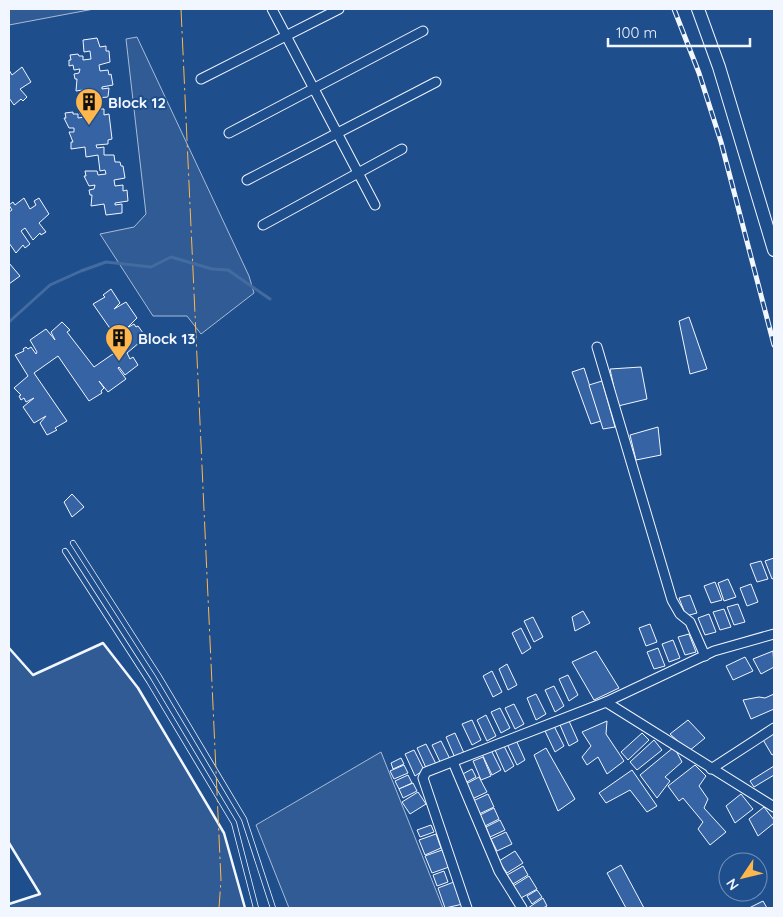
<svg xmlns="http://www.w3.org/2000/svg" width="783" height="917" font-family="Quicksand,sans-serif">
	<rect width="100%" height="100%" fill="#1f4e8c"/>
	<g fill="#305b95" stroke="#a8bbd7">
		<path d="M9,9H94L9,25Z"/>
		<path d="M137,37L249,276L254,293L201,334L187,316H153L100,234L134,227L146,214L126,39Z"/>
		<path d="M103,643L138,688L224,833L245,908H9V904L40,894L9,843V648L33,675Z"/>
		<path d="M381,752L443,908H289L256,825Z"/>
	</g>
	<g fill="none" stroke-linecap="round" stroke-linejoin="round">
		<path stroke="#446ba0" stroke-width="3" d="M9,322L50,285L81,271L106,262L151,267L171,257L212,269L228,270L270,299"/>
	</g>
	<g fill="#3563a3" stroke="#f2f6ff">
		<path d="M97,38L100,47L106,46V51H109L110,62L99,65L100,71L108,70L109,75L111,74L113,85L102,87V89L109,88L108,97L96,98L95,101L96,105H100L101,109H104V115L109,114L112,139L108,140V144L96,145L97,148L104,147V155H114L115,162H120L121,166H123L125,178L114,180L115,186L123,185V191L127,190L128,201L115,203V205L122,204V213L106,215L104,204L91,206L92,195H90L89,190L94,189L95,185L89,186L84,176H86L85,171H97L98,175L106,174L105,170L100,171L98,155L86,157L85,147L71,149V142H73L69,132H74V128H69L64,118H66L65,113L73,112V114H78V118L85,117V113L80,114L79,103H82V98L90,97V89L76,91L77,79H75L74,74L79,73L80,69L74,70L73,65L69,66V60H71L70,55L78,54L79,56H83V60L91,59L90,51L84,52L83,40Z"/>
		<path d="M22,67L31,82L20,89L27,97L23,101L21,99L14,105L9,98V70L12,75Z"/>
		<path d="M24,198L30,209L36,205L34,201L39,198L49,214L39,223L46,232L41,235L40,233L33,240L25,228L21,231L30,244L25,248L23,245L16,253L9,243V212L12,210L9,205L13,202L15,205Z"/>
		<path d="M9,263L20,276L9,284Z"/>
		<path d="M111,289L120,303L114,309L126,302L137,318L127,328L134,324L136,327L138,326L146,337L127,353L130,359L133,357L138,365L125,375L119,367L118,368L126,379L108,392L99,381L104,388L101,391L102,393L89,401L58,356L34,373L67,421L55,428L57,430L47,435L40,423L46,416L34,423L23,407L34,398L26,402L24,398L21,400L19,396L21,395L14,388L28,376L15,355L24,351L23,349L26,347L28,349L31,347L36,354L37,352L30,340L46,329L55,340L51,332L62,322L70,330L67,332L94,367L123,347L93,304L105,297L103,295Z"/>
		<path d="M689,317L707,369L690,374L679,321Z"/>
		<path d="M641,367L647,399L618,406L610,369Z"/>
		<path d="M584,368L601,421L591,424L572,372Z"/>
		<path d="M602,381L615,427L603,429L589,385Z"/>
		<path d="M658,427L661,455L636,460L630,435Z"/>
		<path d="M72,494L84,507L72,517L64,502Z"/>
		<path d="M774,558V578L772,579L765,561Z"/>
		<path d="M761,561L768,579L757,582L750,564Z"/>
		<path d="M728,579L736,597L724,601L718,583Z"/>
		<path d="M715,582L722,600L711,603L704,586Z"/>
		<path d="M751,584L758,602L747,606L740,588Z"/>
		<path d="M690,595L697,613L686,616L679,598Z"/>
		<path d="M738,604L745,622L734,625L727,607Z"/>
		<path d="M724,609L731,627L720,630L713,612Z"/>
		<path d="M583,611L590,623L575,631L572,617Z"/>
		<path d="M709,614L716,632L705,635L698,618Z"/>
		<path d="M533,617L543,637L534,642L524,621Z"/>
		<path d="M650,624L657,642L646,646L639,628Z"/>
		<path d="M521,628L531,648L522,654L512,633Z"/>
		<path d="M689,634L696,652L685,655L678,637Z"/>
		<path d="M673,640L680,658L669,662L662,644Z"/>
		<path d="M658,648L665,666L654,669L647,652Z"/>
		<path d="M596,651L619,688L594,700L572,662Z"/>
		<path d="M773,651L774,667L761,674L753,659Z"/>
		<path d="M745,657L753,671L733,680L726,666Z"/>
		<path d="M507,664L517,685L508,690L499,669Z"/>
		<path d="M492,671L502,692L493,697L483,676Z"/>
		<path d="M568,675L578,695L569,701L559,679Z"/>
		<path d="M554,686L564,706L555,712L545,690Z"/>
		<path d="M536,694L546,714L536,720L527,698Z"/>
		<path d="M774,694V709L751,719L743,700L759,697L765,698Z"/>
		<path d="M514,704L524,724L515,729L505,708Z"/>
		<path d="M500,708L510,728L501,733L491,712Z"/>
		<path d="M486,715L496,736L487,741L477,720Z"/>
		<path d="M472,720L481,740L472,745L462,724Z"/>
		<path d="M688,720L705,738L689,751L670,734Z"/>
		<path d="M569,721L578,741L569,746L560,725Z"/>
		<path d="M607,721L606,734L624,761L607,774L598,757L587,765L582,757L591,746L582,732Z"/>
		<path d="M554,726L564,746L555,752L545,731Z"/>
		<path d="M774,731V754L772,755L762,738Z"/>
		<path d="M455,733L464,753L455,758L446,737Z"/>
		<path d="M642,733L649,740L628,760L621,752Z"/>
		<path d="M516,740L525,760L517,765L507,744Z"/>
		<path d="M654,740L662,750L637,770L630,762Z"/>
		<path d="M441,741L451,761L442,766L432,745Z"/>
		<path d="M426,744L436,764L427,770L417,748Z"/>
		<path d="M504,746L514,766L505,772L495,750Z"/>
		<path d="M674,747L682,762L665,777L670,781L657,798L640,775Z"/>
		<path d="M546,748L575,799L558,811L534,755Z"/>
		<path d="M414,750L424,770L415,776L405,754Z"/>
		<path d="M491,750L501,770L492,775L482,754Z"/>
		<path d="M483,757L491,776L481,780L473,761Z"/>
		<path d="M401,758L404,764L393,769L391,763Z"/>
		<path d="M404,765L408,773L394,779L390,771Z"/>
		<path d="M695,765L706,776L699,786L708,799L704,808L726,832L710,845L698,829L703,822L683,798L679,801L668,786Z"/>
		<path d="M774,766V775L754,787L750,781Z"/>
		<path d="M472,769L476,777L465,783L461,775Z"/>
		<path d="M632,770L657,806L647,812L630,790L606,803L599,793Z"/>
		<path d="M408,775L412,783L399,789L395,781Z"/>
		<path d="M479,777L487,792L472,799L464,785Z"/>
		<path d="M413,783L417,791L403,798L399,789Z"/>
		<path d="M418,792L426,804L410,814L402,802Z"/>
		<path d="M488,794L494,807L479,814L473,801Z"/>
		<path d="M741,794L753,809L735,823L726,806Z"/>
		<path d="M764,807L774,820V823L758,836L749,819Z"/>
		<path d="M494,808L499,819L485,826L480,815Z"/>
		<path d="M500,820L505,830L490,837L486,827Z"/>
		<path d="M431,825L434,832L420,837L417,830Z"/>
		<path d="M506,832L512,844L497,851L491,839Z"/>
		<path d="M436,834L441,848L425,855L419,840Z"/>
		<path d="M442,850L449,867L432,873L425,856Z"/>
		<path d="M515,851L523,863L507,873L499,861Z"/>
		<path d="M621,865L644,908H626L607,873Z"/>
		<path d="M523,866L528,875L513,884L507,875Z"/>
		<path d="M444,871L448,882L437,886L433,875Z"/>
		<path d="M529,876L537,889L521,898L513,886Z"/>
		<path d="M454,882L463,904L445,908L438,888Z"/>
		<path d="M537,890L542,897L532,904L527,896Z"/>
		<path d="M543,898L547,906L543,908H528Z"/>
		<path d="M763,901L767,908H749Z"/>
	</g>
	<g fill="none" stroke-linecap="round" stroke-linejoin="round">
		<defs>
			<g id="service">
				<path d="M73,543L158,675L244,819L273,908"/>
				<path d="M65,551L149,681L234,823L256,908"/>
			</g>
			<g id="minor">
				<path d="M272,9L375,205"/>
				<path d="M201,79L339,9"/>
				<path d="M229,133L423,31"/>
				<path d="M247,180L436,82"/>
				<path d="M263,225L402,149"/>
				<path d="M597,347L672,600L680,614L690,622L705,656"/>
				<path d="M606,702L714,651L774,634"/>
				<path d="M453,762L499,871L522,908"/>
				<path d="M711,769L774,728"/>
				<path d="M467,908L423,778L426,772L606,702L774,807"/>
			</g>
			<path id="secondary" d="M698,9L719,67L774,250"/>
		</defs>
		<use href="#service" stroke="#f2f6ff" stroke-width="6"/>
		<use href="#minor" stroke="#f2f6ff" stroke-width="11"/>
		<use href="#secondary" stroke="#f2f6ff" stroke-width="14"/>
		<use href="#service" stroke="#1f4e8c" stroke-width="4.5"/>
		<use href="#minor" stroke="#1f4e8c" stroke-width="9"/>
		<use href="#secondary" stroke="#1f4e8c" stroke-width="12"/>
		<defs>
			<path id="rail" d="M674,9L699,73L721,142L774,345"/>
		</defs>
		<use href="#rail" stroke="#f2f6ff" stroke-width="5"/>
		<use href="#rail" stroke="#1f4e8c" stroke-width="3" stroke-dasharray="9" stroke-linecap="butt"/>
		<g stroke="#f2f6ff" stroke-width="2.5">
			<path d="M9,648L33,675L103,643L138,688L224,833L245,908"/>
			<path d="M9,843L40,894L9,904"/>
		</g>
		<path stroke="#ffb74d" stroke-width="1" stroke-dasharray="18 4 2.5 4" stroke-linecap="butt" d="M181,9L221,880L219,908"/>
	</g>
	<defs>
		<symbol id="building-pin" viewBox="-11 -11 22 30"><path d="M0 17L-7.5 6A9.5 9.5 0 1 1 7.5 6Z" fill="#ffb74d" stroke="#1f4e8c"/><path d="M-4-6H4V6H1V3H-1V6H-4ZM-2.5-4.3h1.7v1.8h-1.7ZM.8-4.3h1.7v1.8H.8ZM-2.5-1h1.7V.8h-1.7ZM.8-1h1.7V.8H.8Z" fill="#111"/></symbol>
	</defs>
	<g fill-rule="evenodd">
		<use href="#building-pin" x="73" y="86" width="32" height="43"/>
		<use href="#building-pin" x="103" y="322" width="32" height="43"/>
	</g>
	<g text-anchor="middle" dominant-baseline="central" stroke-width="4" stroke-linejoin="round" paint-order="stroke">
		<g font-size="15" font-weight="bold" fill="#f2f6ff" stroke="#1f4e8c" text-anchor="start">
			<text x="108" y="102">Block 12</text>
			<text x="138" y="338">Block 13</text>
		</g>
	</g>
	<rect width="783" height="917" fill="none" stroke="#f2f6ff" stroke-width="20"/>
	<g transform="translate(743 877) rotate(235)"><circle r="24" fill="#1f4e8c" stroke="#7391ba"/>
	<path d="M0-4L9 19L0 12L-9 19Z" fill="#ffb74d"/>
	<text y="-8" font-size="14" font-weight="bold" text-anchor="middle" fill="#f2f6ff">N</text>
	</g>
	<path d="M608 38v8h142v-8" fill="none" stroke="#f2f6ff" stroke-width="2.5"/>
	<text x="616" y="38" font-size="15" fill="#f2f6ff" stroke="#1f4e8c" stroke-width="4" paint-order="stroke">100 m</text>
</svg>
